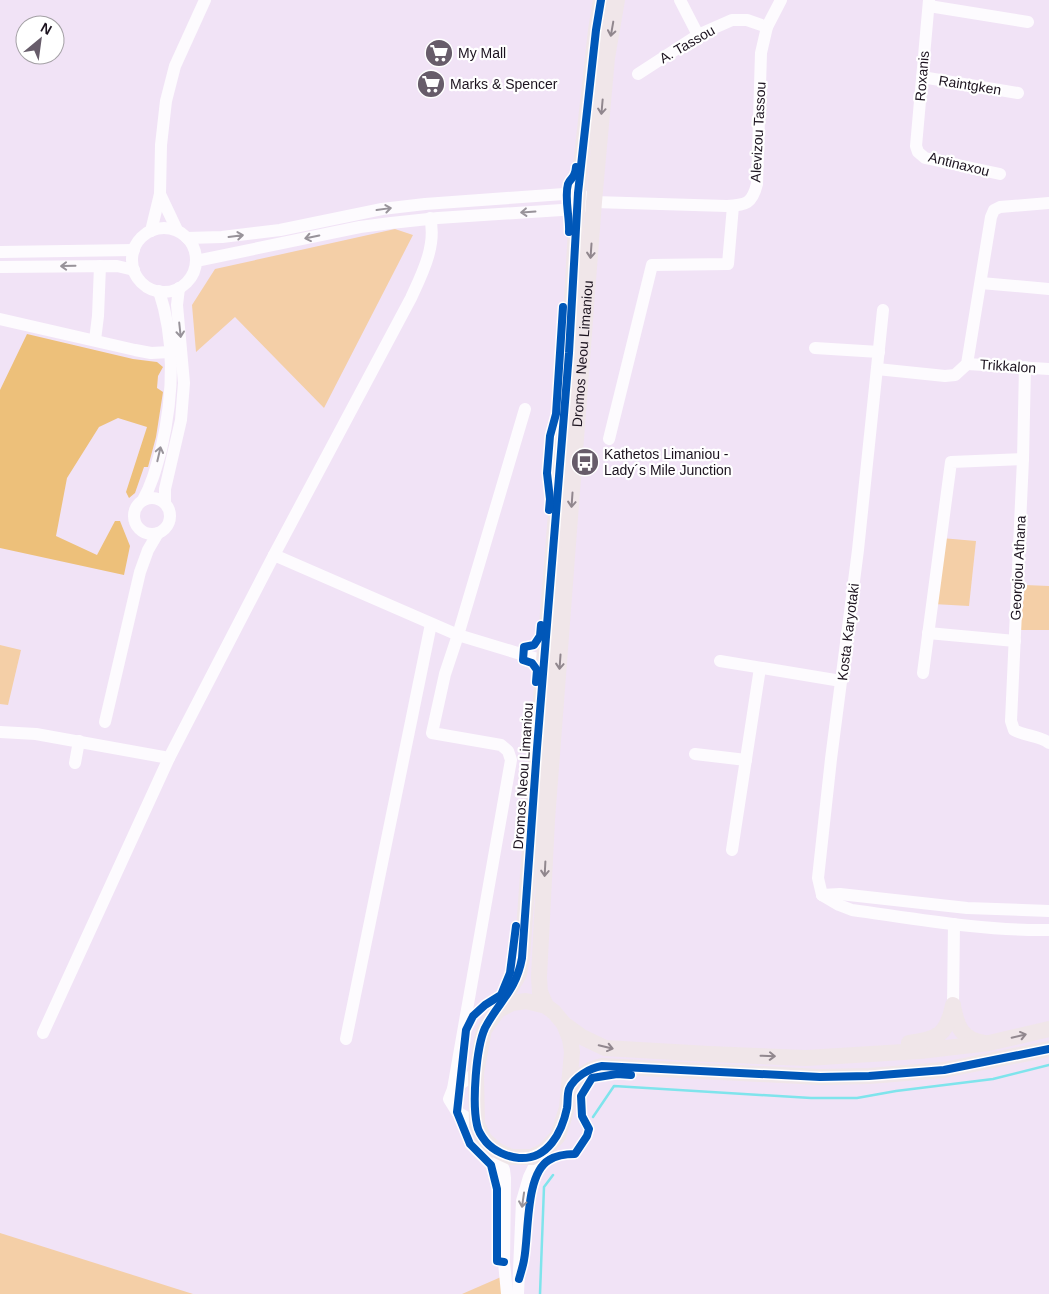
<svg xmlns="http://www.w3.org/2000/svg" width="1049" height="1294" font-family="Helvetica,sans-serif">
	<rect width="100%" height="100%" fill="#f1e3f6"/>
	<g fill="#f4cfa7">
		<path d="M395,229L413,235L324,408L235,317L196,352L192,305L215,269Z"/>
		<path d="M941,538L976,541L969,606L933,604Z"/>
		<path d="M1025,585L1049,586V630H1020Z"/>
		<path d="M0,645L21,650L8,705L0,704Z"/>
		<path d="M0,1233L193,1294H0Z"/>
		<path d="M501,1277L502,1294H462Z"/>
	</g>
	<path fill="#edc07a" d="M27,334L133,359L157,362L163,367L158,376L157,388L163,392L156,437L148,467H144L135,493L129,498L126,492L147,427L118,418L99,427L67,478L56,536L97,555L115,521H120L130,546L124,575L0,548V390Z"/>
	<g fill="none" stroke-linecap="round" stroke-linejoin="round">
		<g stroke="#7fe4ec" stroke-width="2.5">
			<path d="M593,1117L614,1086L811,1098H857L896,1091L993,1079L1049,1065"/>
			<path d="M540,1294L544,1187L553,1175"/>
		</g>
		<g stroke="#fdfbfe" stroke-width="12">
			<path d="M680,0L698,35"/>
			<path d="M929,0L916,146L918,152L925,158L1000,174"/>
			<path d="M929,6L1028,22"/>
			<path d="M638,74L698,35L732,20H747L767,27"/>
			<path d="M922,77L1018,93"/>
			<path d="M160,194L177,230"/>
			<circle cx="164" cy="260" r="32"/>
			<path d="M151,231L160,194L161,145L166,101L175,66L205,0"/>
			<path d="M187,238L222,237L280,230L382,209L425,204L578,193L585,197"/>
			<path d="M0,252L134,250"/>
			<path d="M196,261L360,227L391,223L438,218L577,209L594,202L727,206C746,205 752,204 757,184L761,53L767,27L781,0"/>
			<path d="M0,267L117,266L134,270"/>
			<path d="M981,283L1049,289"/>
			<path d="M0,319L135,350L151,353L170,352"/>
			<path d="M95,340L98,316L100,266"/>
			<path d="M815,348L879,352"/>
			<path d="M967,364L1049,369"/>
			<path d="M1025,367L1023,459L1011,721L1014,730C1025,736 1041,736 1049,743"/>
			<path d="M877,369L945,376L955,375L967,364L991,217L994,210L1000,207L1049,203"/>
			<path d="M609,439L652,265L728,264L733,206"/>
			<circle cx="152" cy="516" r="18"/>
			<path d="M143,500C152,484 156,468 161,450C173,398 176,342 159,291"/>
			<path d="M165,503V489L181,420L184,383L177,305L179,288"/>
			<path d="M274,555L458,635L544,661"/>
			<path d="M928,633L1015,641"/>
			<path d="M720,661L841,681"/>
			<path d="M923,673L951,462L1023,459"/>
			<path d="M105,722L140,572L148,550L158,533"/>
			<path d="M0,732L36,734L169,758"/>
			<path d="M695,754L746,760"/>
			<path d="M75,763L79,741"/>
			<path d="M732,850L760,668"/>
			<path d="M822,895L818,878L831,759L858,550L883,310"/>
			<path d="M822,895L839,905L852,910C917,919 983,931 1049,930"/>
			<path d="M822,895L840,894L967,908L1049,911"/>
			<path d="M953,1005L954,924"/>
			<path d="M43,1033L169,758L274,555L411,298C422,274 437,245 430,218"/>
			<path d="M346,1039L431,624"/>
			<path d="M453,1089L476,1073"/>
			<path d="M477,1124L457,1112L449,1099L453,1089L511,760L508,751L501,745L432,733L445,674L458,635L525,409"/>
			<path d="M496,1150L504,1170L505,1178L504,1262L507,1294"/>
			<path d="M518,1294L522,1201L529,1177L540,1154"/>
		</g>
		<g stroke="#f0e6e9" stroke-width="16">
			<path id="s1" d="M546,1006L540,992L539,977L547,820L594,202L607,58L617,0"/>
			<path d="M953,1006C957,1026 961,1039 984,1043"/>
			<path d="M498,1010L519,974L522,958L537,748L569,353L578,193L596,30L601,0"/>
			<path d="M564,1024L570,1039L572,1052L567,1108L558,1136L544,1151L532,1157H511L496,1150L484,1139L477,1124L476,1073L484,1030L498,1010L512,1003L526,1001L546,1006L554,1012L564,1024L582,1037L605,1048L709,1054L806,1058L920,1051L989,1043L1049,1029"/>
			<path d="M909,1043C938,1039 947,1035 953,1005"/>
			<path d="M569,1088C578,1077 587,1069 602,1066L820,1077L869,1076L944,1070L1049,1049"/>
		</g>
		<defs>
			<g id="cycleway">
				<path d="M601,0L596,30L578,193L569,353L537,748L522,958C516,991 499,1001 485,1028C476,1048 472,1103 477,1125C478,1131 482,1137 486,1142C494,1151 507,1157 519,1158C548,1160 562,1132 567,1108C568,1102 567,1095 569,1089C574,1077 590,1068 602,1066L820,1077L869,1076L944,1070L1049,1049"/>
				<path d="M569,232C570,218 564,198 568,184C571,177 575,179 576,167"/>
				<path d="M549,510L550,499L547,473L550,436L556,414L563,307"/>
				<path d="M536,682L537,670L532,663L523,660L524,647L534,645L540,636L541,625"/>
				<path d="M504,1262L497,1261V1189L491,1165L470,1144L457,1112L466,1030L473,1016L485,1005L501,995L510,973L516,926"/>
				<path d="M519,1279C521,1272 523,1266 524,1260C529,1235 525,1174 549,1160C557,1155 566,1154 575,1154L587,1136L589,1129L582,1116L581,1096L592,1078L617,1074L631,1075"/>
			</g>
		</defs>
		<use href="#cycleway" stroke="#fff" stroke-width="11"/>
		<use href="#cycleway" stroke="#0057b8" stroke-width="8"/>
	</g>
	<defs><path id="oneway-shaft" d="M-6 0H5M1.5-3L5.5 0L1.5 3" fill="none" stroke-width="1.6" stroke-linecap="round" stroke-linejoin="round" transform="scale(1.25)"/></defs>
	<g stroke="#91878e">
		<use href="#oneway-shaft" transform="translate(612 29) rotate(100)"/>
		<use href="#oneway-shaft" transform="translate(602 107) rotate(95)"/>
		<use href="#oneway-shaft" transform="translate(591 251) rotate(94)"/>
		<use href="#oneway-shaft" transform="translate(572 500) rotate(94)"/>
		<use href="#oneway-shaft" transform="translate(560 662) rotate(94)"/>
		<use href="#oneway-shaft" transform="translate(545 869) rotate(93)"/>
		<use href="#oneway-shaft" transform="translate(1019 1036) rotate(-13)"/>
		<use href="#oneway-shaft" transform="translate(606 1047) rotate(13)"/>
		<use href="#oneway-shaft" transform="translate(768 1056) rotate(2)"/>
	</g>
	<g stroke="#98939a">
		<use href="#oneway-shaft" transform="translate(384 209) rotate(-8)"/>
		<use href="#oneway-shaft" transform="translate(528 212) rotate(176)"/>
		<use href="#oneway-shaft" transform="translate(236 236) rotate(-7)"/>
		<use href="#oneway-shaft" transform="translate(312 237) rotate(168)"/>
		<use href="#oneway-shaft" transform="translate(68 266) rotate(179)"/>
		<use href="#oneway-shaft" transform="translate(180 330) rotate(84)"/>
		<use href="#oneway-shaft" transform="translate(159 454) rotate(-77)"/>
		<use href="#oneway-shaft" transform="translate(523 1200) rotate(98)"/>
	</g>
	<defs>
		<symbol id="supermarket-disc" viewBox="-11 -11 22 22"><circle r="9.5" fill="#675c6a" stroke="#fff"/><path d="M-6-5.5h2.5l.6 2H6L4.5 2H-2.5L-4.4-4H-6ZM-1.5 3.2a1.3 1.3 0 1 0 .1 0ZM3 3.2a1.3 1.3 0 1 0 .1 0Z" fill="#fff"/></symbol>
		<symbol id="bus-disc" viewBox="-11 -11 22 22"><circle r="9.5" fill="#675c6a" stroke="#fff"/><path d="M-5-6H5V4H4V6H2V4H-2V6H-4V4H-5ZM-3.5-4V0h7V-4ZM-3.5 1.2v1.5H-2V1.2ZM2 1.2v1.5H3.5V1.2Z" fill="#fff"/></symbol>
	</defs>
	<g fill-rule="evenodd">
		<use href="#supermarket-disc" x="423" y="37" width="32" height="32"/>
		<use href="#supermarket-disc" x="415" y="68" width="32" height="32"/>
		<use href="#bus-disc" x="569" y="446" width="32" height="32"/>
	</g>
	<g text-anchor="middle" dominant-baseline="central" stroke-width="4.5" stroke-linejoin="round" paint-order="stroke">
		<g font-size="14" fill="#1c131f" stroke="#fff">
			<text transform="translate(687 44) rotate(-30)">A. Tassou</text>
			<text transform="translate(922 76) rotate(-85)">Roxanis</text>
			<text transform="translate(970 85) rotate(9)">Raintgken</text>
			<text transform="translate(758 132) rotate(-87)">Alevizou Tassou</text>
			<text transform="translate(959 164) rotate(14)">Antinaxou</text>
			<text stroke="none"><textPath href="#s1" startOffset="655">Dromos Neou Limaniou</textPath></text>
			<text transform="translate(1008 366) rotate(4)">Trikkalon</text>
			<text transform="translate(1018 568) rotate(-87)">Georgiou Athana</text>
			<text transform="translate(848 632) rotate(-83)">Kosta Karyotaki</text>
			<text transform="translate(523 776) rotate(-86)">Dromos Neou Limaniou</text>
		</g>
		<g font-size="14" fill="#1c131f" stroke="#fff" text-anchor="start">
			<text x="458" y="53">My Mall</text>
			<text x="450" y="84">Marks &amp; Spencer</text>
			<text x="604" y="454">Kathetos Limaniou -<tspan x="604" dy="16">Lady´s Mile Junction</tspan></text>
		</g>
	</g>
	<g transform="translate(40 40) rotate(29)"><circle r="24" fill="#ffffff" stroke="#a4a1a5"/>
	<path d="M0-4L9 19L0 12L-9 19Z" fill="#675c6a"/>
	<text y="-8" font-size="14" font-weight="bold" text-anchor="middle" fill="#1c131f">N</text>
	</g>
</svg>
